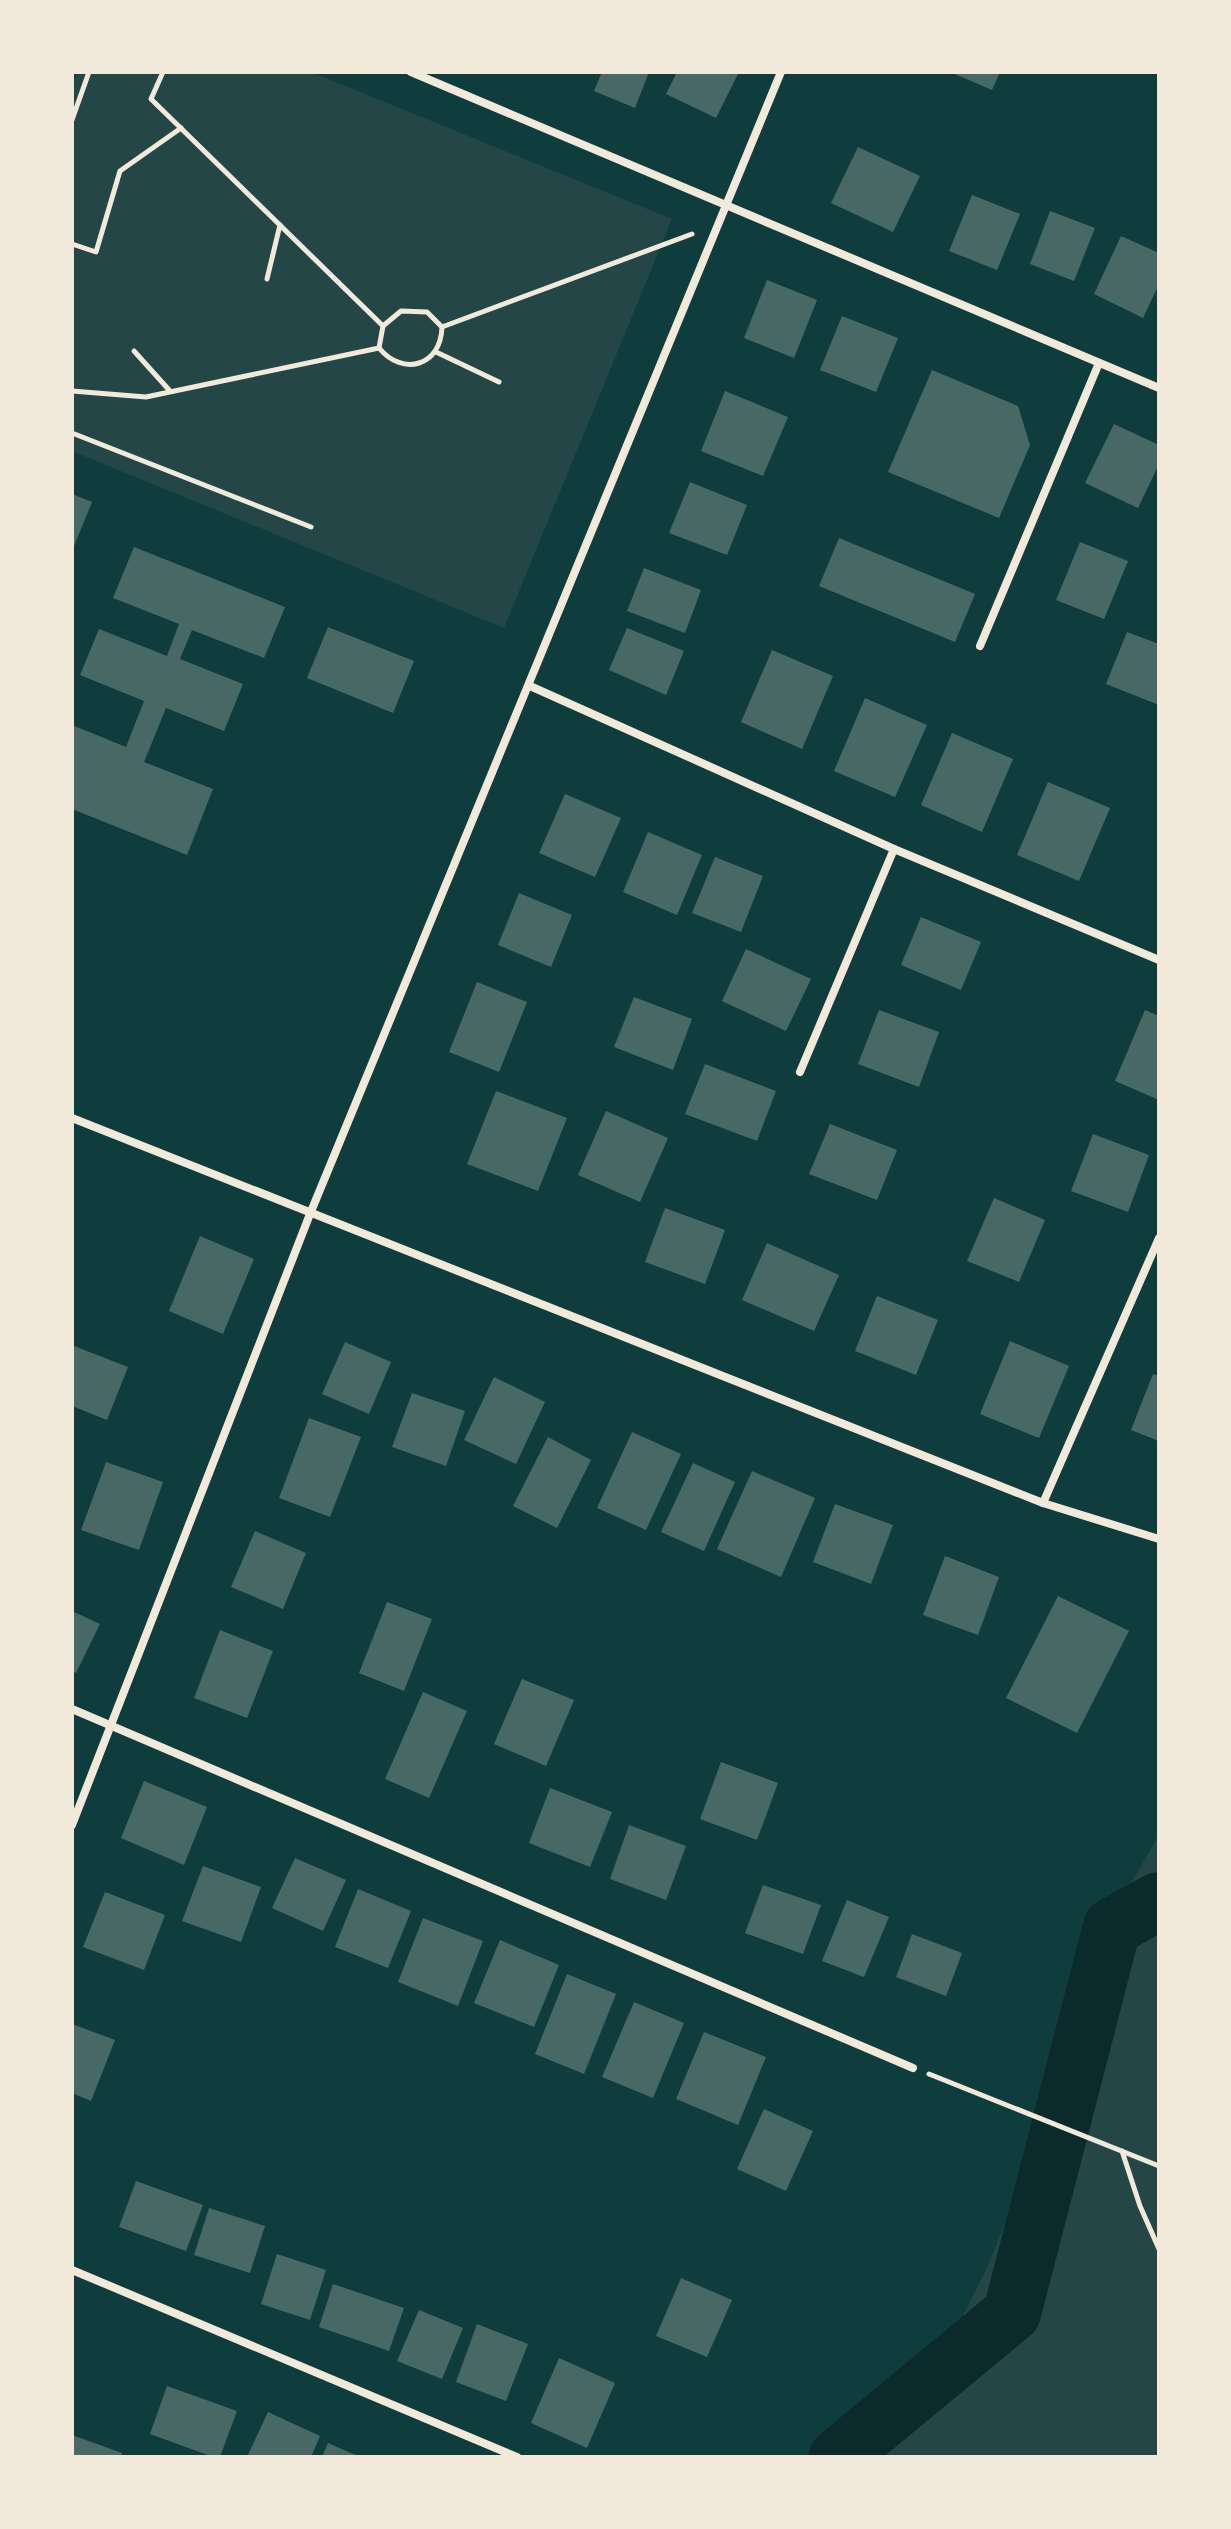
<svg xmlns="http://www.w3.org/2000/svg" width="1231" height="2529" font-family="'Noto Sans',sans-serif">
	<rect width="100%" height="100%" fill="#0f3d3e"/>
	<g fill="#244646">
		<path d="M77,72H311L672,219L504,628L72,451V85Z"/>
		<path d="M1159,1835V2457H872L906,2430L985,2272L1090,2020L1116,1909Z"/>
	</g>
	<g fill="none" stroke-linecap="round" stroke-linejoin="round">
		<path stroke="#0a2a2b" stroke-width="58" d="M838,2457L1012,2313L1112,1927L1159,1901"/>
	</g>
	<g fill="#486865">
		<path d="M602,72H649L635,108L594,91Z"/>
		<path d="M677,72H739L716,118L666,94Z"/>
		<path d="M950,72H1000L992,90Z"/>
		<path d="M858,147L920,176L893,232L831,203Z"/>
		<path d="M972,195L1020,214L997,270L949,251Z"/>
		<path d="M1050,211L1095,228L1074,281L1030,264Z"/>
		<path d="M1121,236L1159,253V284L1143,318L1094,294Z"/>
		<path d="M767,280L817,300L794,358L744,338Z"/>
		<path d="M842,316L898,338L876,392L820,370Z"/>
		<path d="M932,370L1018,406L1030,445L999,518L888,472Z"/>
		<path d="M725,391L788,417L763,476L701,451Z"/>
		<path d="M1114,424L1159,445V464L1138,508L1085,483Z"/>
		<path d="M690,482L747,505L727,555L669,533Z"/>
		<path d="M72,494L92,502L72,551Z"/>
		<path d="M839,538L975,594L955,642L819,586Z"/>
		<path d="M1080,542L1128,561L1104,619L1056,600Z"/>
		<path d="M134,547L285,607L264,658L192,630L180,659L243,684L224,731L166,708L144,762L213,789L187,855L72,809V725L126,747L144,701L80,675L99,629L167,656L179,624L113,598Z"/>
		<path d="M644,568L701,590L685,633L627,611Z"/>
		<path d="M328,627L414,661L393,713L307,678Z"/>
		<path d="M627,628L684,651L666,695L609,670Z"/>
		<path d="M1127,632L1159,644V705L1106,684Z"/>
		<path d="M772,650L833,676L802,749L741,722Z"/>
		<path d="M865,698L927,725L895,797L834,771Z"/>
		<path d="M952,733L1013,759L982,832L921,805Z"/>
		<path d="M1048,782L1110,808L1079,881L1017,855Z"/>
		<path d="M565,794L621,818L595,877L539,853Z"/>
		<path d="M648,832L702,855L677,915L623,892Z"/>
		<path d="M715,857L763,876L741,932L692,913Z"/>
		<path d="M519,893L572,915L551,967L498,945Z"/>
		<path d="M921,917L981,942L961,990L901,965Z"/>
		<path d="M746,949L811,979L786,1031L722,1001Z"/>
		<path d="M477,982L527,1002L499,1072L449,1052Z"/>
		<path d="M634,997L692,1019L673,1070L614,1047Z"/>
		<path d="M879,1010L939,1032L919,1087L858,1064Z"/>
		<path d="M1145,1010L1159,1016V1100L1115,1081Z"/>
		<path d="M705,1064L776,1091L757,1141L685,1114Z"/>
		<path d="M496,1091L567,1118L538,1191L467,1164Z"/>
		<path d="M606,1111L668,1138L640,1202L578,1175Z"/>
		<path d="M830,1124L897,1150L877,1200L809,1174Z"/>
		<path d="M1093,1134L1149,1155L1128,1212L1071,1191Z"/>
		<path d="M994,1198L1045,1220L1019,1282L967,1261Z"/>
		<path d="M665,1208L725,1230L705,1284L645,1262Z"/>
		<path d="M200,1236L254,1259L223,1334L169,1311Z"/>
		<path d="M767,1243L839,1275L814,1331L742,1300Z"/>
		<path d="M877,1296L938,1320L916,1375L855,1351Z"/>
		<path d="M1010,1341L1069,1366L1039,1438L980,1414Z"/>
		<path d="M345,1342L391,1362L369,1414L322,1394Z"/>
		<path d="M74,1346L128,1367L107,1420L72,1406V1352Z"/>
		<path d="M1153,1374L1159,1376V1441L1131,1430Z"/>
		<path d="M494,1377L545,1402L516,1464L464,1440Z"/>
		<path d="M412,1393L465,1411L446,1466L392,1447Z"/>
		<path d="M309,1418L361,1437L330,1517L279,1498Z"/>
		<path d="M632,1432L681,1454L646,1530L597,1508Z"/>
		<path d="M548,1437L591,1460L557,1528L513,1506Z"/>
		<path d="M106,1462L163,1482L139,1550L81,1530Z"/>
		<path d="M693,1463L735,1482L704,1551L661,1532Z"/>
		<path d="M752,1471L815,1498L781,1577L717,1549Z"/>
		<path d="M835,1504L893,1525L871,1584L813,1562Z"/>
		<path d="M255,1531L306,1553L283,1609L231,1587Z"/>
		<path d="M945,1556L999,1577L978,1635L923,1615Z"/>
		<path d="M1058,1596L1129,1631L1077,1733L1006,1698Z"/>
		<path d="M387,1602L432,1619L404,1691L359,1673Z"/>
		<path d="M72,1611L100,1624L76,1673L72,1671Z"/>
		<path d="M220,1630L273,1651L247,1718L194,1698Z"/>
		<path d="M522,1679L574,1700L546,1766L494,1744Z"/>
		<path d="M423,1692L467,1711L429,1798L385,1779Z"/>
		<path d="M721,1762L778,1783L757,1840L700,1819Z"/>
		<path d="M144,1781L207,1807L184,1865L121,1838Z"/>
		<path d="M550,1788L612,1812L590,1867L529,1843Z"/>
		<path d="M629,1825L686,1846L666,1900L610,1879Z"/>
		<path d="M295,1858L346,1880L323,1931L272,1908Z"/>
		<path d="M203,1866L261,1887L241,1942L182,1921Z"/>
		<path d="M763,1885L821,1905L803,1954L745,1933Z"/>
		<path d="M358,1889L411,1911L388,1968L335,1947Z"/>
		<path d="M105,1892L165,1915L144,1970L83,1947Z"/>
		<path d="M847,1900L889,1917L864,1977L822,1961Z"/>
		<path d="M423,1918L483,1941L458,2006L398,1982Z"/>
		<path d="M912,1934L962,1953L946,1996L896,1977Z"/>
		<path d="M500,1940L559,1965L534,2027L474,2003Z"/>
		<path d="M567,1974L616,1994L584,2074L535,2054Z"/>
		<path d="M634,2002L684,2023L653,2098L602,2077Z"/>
		<path d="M72,2024L115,2040L91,2101L72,2093Z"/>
		<path d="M704,2032L766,2057L738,2125L676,2099Z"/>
		<path d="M764,2109L813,2131L786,2191L737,2169Z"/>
		<path d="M136,2181L203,2205L186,2251L119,2227Z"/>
		<path d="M209,2208L265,2226L250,2273L194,2255Z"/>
		<path d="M277,2254L326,2270L310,2320L261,2304Z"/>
		<path d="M681,2278L732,2300L707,2357L656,2336Z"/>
		<path d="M333,2284L404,2308L389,2351L319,2327Z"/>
		<path d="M419,2310L463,2328L442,2379L397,2361Z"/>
		<path d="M477,2324L528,2344L506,2401L456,2382Z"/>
		<path d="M559,2358L615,2383L587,2448L531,2423Z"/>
		<path d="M167,2386L237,2411L220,2457H213L150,2434Z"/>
		<path d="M268,2412L320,2436L311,2457H247Z"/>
		<path d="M72,2435L122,2453L121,2457H72Z"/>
		<path d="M328,2443L360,2457H322Z"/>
	</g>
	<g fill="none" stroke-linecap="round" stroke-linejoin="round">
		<g stroke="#f1e9da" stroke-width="5">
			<path d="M163,72L151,99L383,326"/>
			<path d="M72,120L89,72"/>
			<path d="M72,244L96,252L120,171L181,128"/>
			<path d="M267,279L280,225"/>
			<path d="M379,348C403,377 441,366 442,327"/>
			<path d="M134,351L170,391"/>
			<path d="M436,352L499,382"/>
			<path d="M72,391L146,397L379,348L383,326L401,311L427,312L442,327L692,234"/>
			<path d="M72,433L311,527"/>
			<path d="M929,2074L1159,2166"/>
			<path d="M1122,2151L1140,2206L1159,2249"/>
		</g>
		<g stroke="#f1e9da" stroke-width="8">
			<path d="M411,72L1159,388"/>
			<path d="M980,646L1099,363"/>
			<path d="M530,686L894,849L1159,960"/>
			<path d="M800,1072L894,849"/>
			<path d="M72,1118L1043,1503L1159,1539"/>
			<path d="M1043,1503L1159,1238"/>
			<path d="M72,1709L913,2068"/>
			<path d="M72,1825L310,1214L781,72"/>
			<path d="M72,2270L517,2457"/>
		</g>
	</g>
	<rect width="1231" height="2529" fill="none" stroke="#f1e9da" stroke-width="148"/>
</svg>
